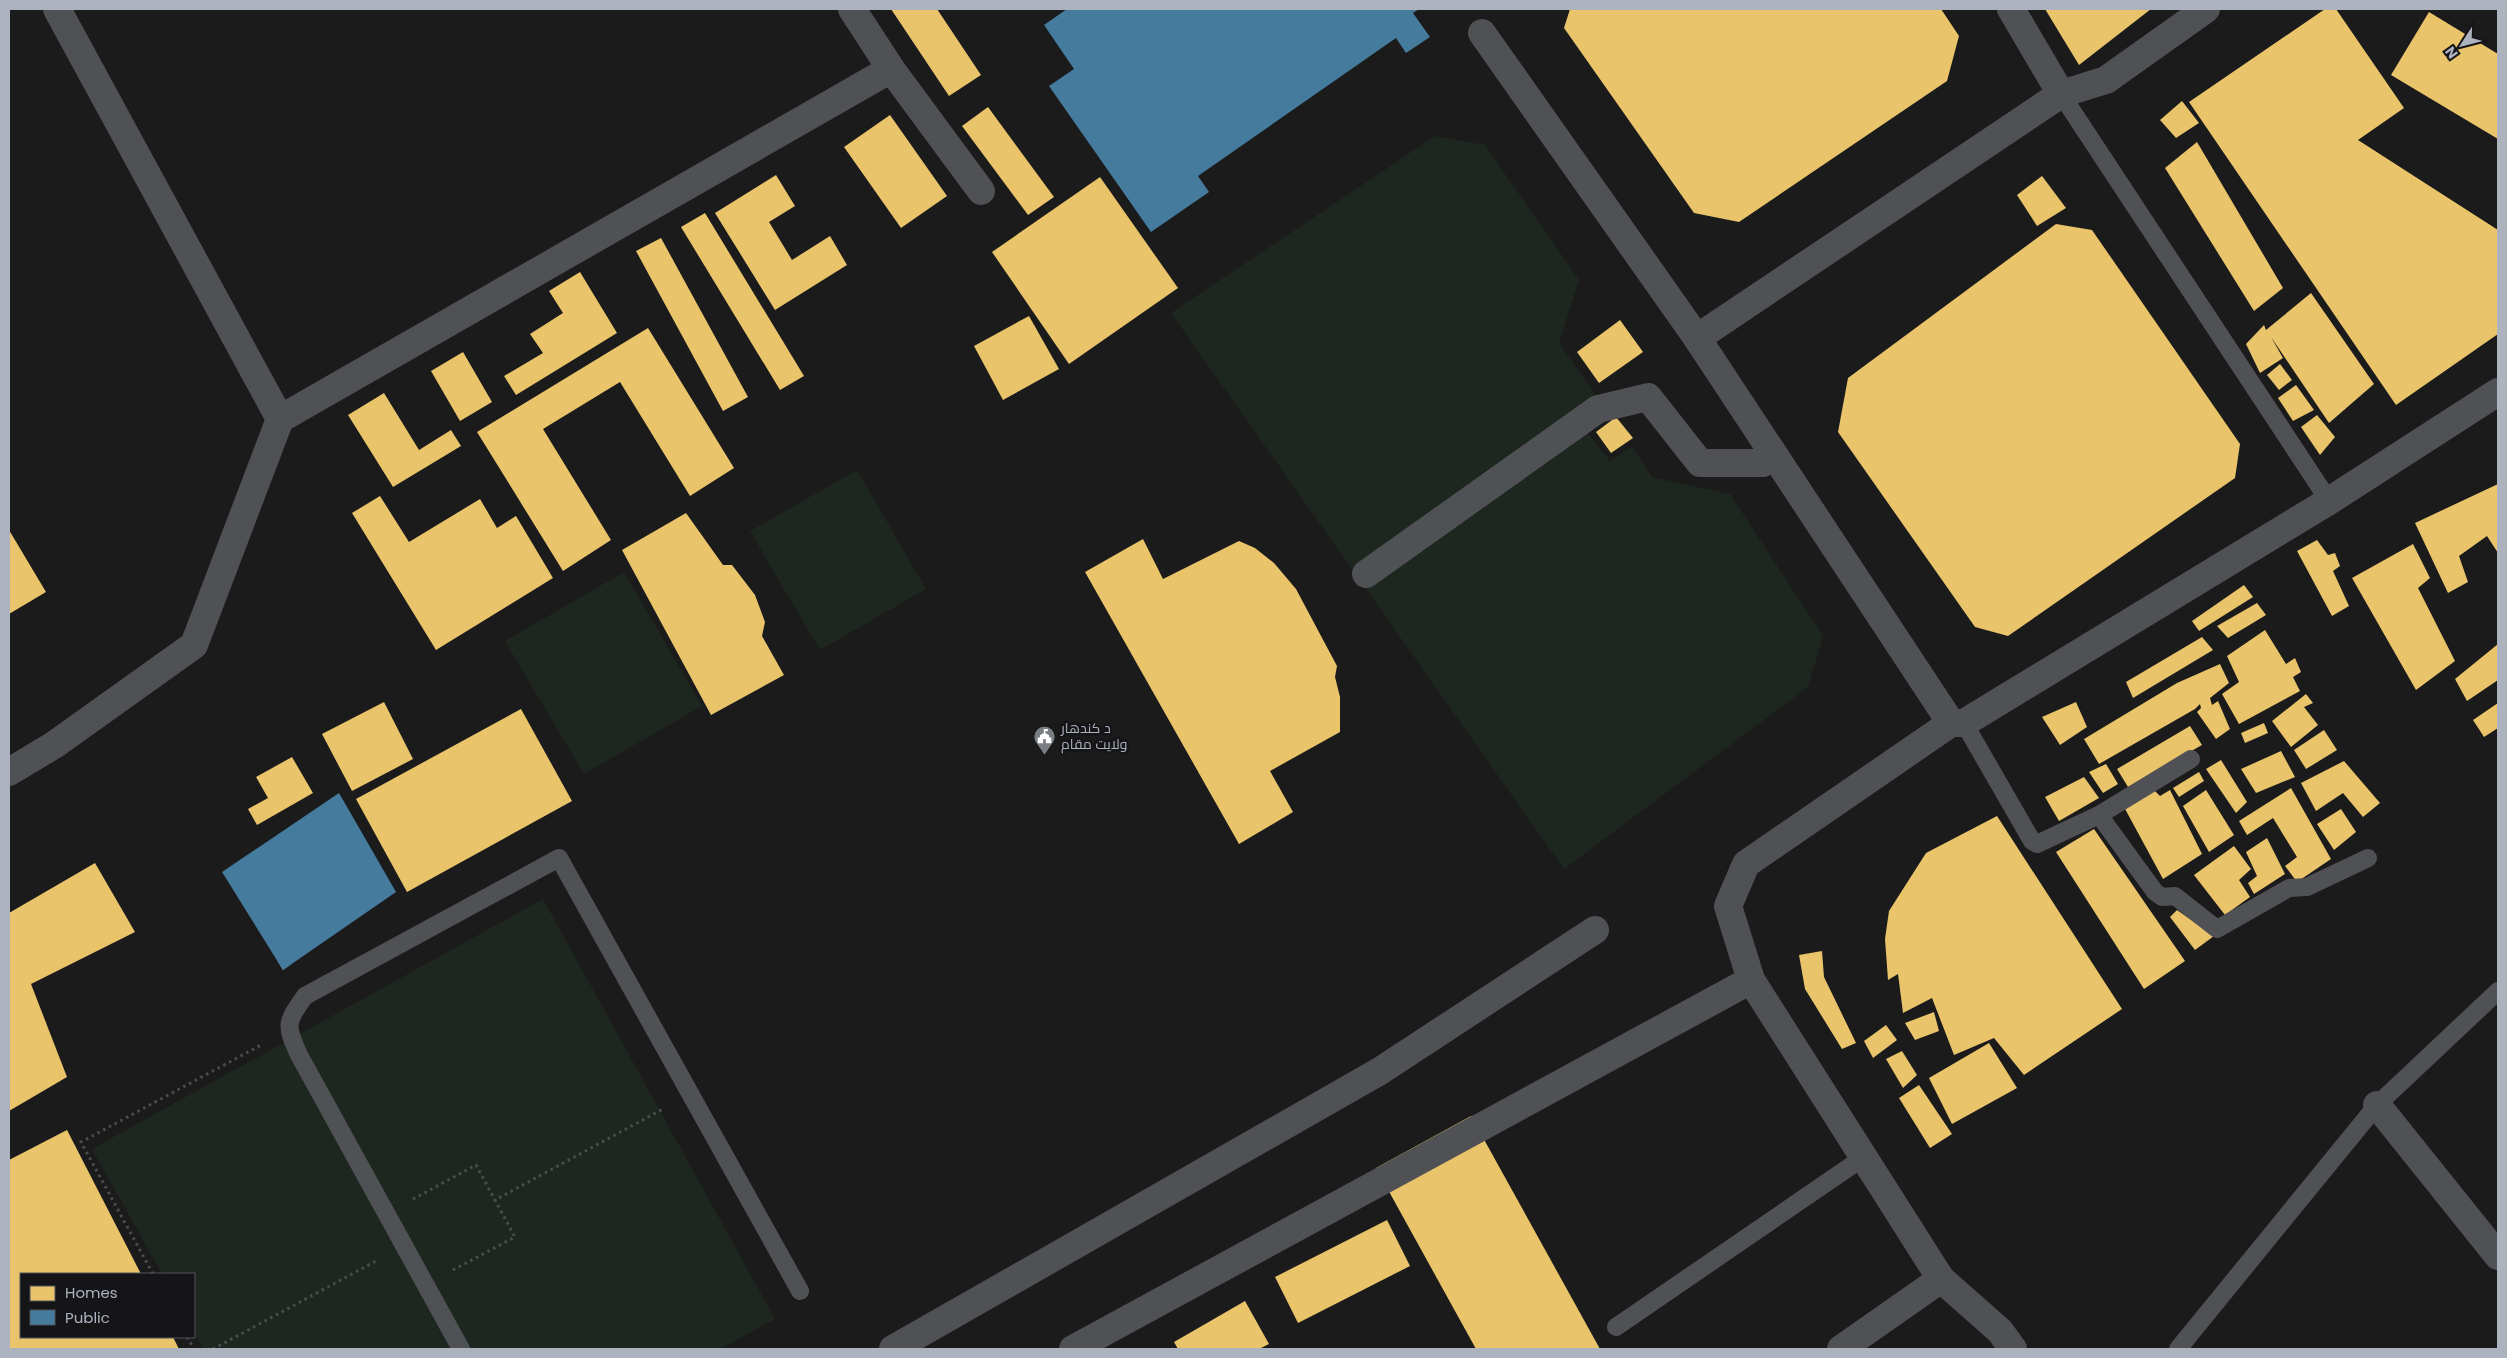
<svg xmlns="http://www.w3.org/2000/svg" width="2507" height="1358" font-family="Poppins,Cairo,sans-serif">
	<rect width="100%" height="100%" fill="#1b1b1c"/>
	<g fill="#1e271f">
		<path d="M1435,136L1485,145L1579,280L1559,343L1609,414L1587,432L1610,461L1632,447L1652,477L1730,494L1823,636L1808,687L1564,869L1171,313Z"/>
		<path d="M857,470L926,589L820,650L750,531Z"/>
		<path d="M624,572L702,706L584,774L505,641Z"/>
		<path d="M543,899L775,1319L720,1349H203L194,1332V1274H162L92,1149Z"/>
	</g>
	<g fill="#e9c46a">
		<path d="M891,9H937L981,75L949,96Z"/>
		<path d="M1570,9H1941L1959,36L1947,81L1739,222L1694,213L1564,28Z"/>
		<path d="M2045,9H2151L2079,65Z"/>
		<path d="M2325,9H2336L2404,108L2358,140L2498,230V334L2396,405L2189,102Z"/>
		<path d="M2429,12L2498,54V139L2391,75Z"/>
		<path d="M2182,101L2199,123L2176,138L2160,120Z"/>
		<path d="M988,107L1054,197L1028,215L962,126Z"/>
		<path d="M890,115L947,196L901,228L844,147Z"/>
		<path d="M2197,142L2283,288L2254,311L2165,168Z"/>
		<path d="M776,175L795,206L769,222L792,260L830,236L847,265L775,310L715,213Z"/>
		<path d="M2042,176L2066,208L2037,226L2017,195Z"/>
		<path d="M1100,177L1178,288L1069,364L992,252Z"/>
		<path d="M705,213L804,376L780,390L681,227Z"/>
		<path d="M2056,224L2092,230L2240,444L2235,478L2008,636L1975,627L1838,432L1848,378Z"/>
		<path d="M661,238L748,397L723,411L636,251Z"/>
		<path d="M580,272L617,333L516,395L504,376L543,353L530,334L563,313L549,291Z"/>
		<path d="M2311,293L2374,384L2329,423L2271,337L2283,358L2260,373L2246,344L2264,325L2266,330Z"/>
		<path d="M1029,316L1059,369L1003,400L974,346Z"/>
		<path d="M1620,320L1643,352L1599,383L1577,352Z"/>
		<path d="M648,328L734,468L690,496L620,382L543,429L611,540L563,571L477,432Z"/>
		<path d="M463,352L492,402L460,421L431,371Z"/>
		<path d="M2280,364L2292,380L2279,390L2267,375Z"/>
		<path d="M2296,385L2314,410L2293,421L2278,398Z"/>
		<path d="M384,393L419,450L451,430L461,446L393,487L348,415Z"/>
		<path d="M2317,415L2335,437L2320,455L2301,427Z"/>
		<path d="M1616,417L1633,438L1611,453L1596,432Z"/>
		<path d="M2498,484V553L2487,536L2459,556L2468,582L2448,593L2415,523Z"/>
		<path d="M380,496L409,542L480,499L497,528L516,516L553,578L436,650L352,513Z"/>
		<path d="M686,513L723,565H732L755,595L765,622L762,636L784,675L711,715L622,550Z"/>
		<path d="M9,530L46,592L9,614Z"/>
		<path d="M1143,539L1163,579L1239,541L1255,548L1274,563L1296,589L1337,666L1335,677L1340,697V732L1270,771L1293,812L1239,844L1085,572Z"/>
		<path d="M2317,540L2328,555L2335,553L2340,566L2333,571L2349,606L2332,616L2297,551Z"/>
		<path d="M2413,544L2430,578L2418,588L2455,661L2416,690L2352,578Z"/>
		<path d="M2244,585L2253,597L2199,631L2192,621Z"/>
		<path d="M2257,603L2266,615L2228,638L2217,626Z"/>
		<path d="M2265,630L2286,664L2295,658L2301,672L2293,677L2300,691L2239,724L2222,694L2239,682L2227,656Z"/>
		<path d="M2202,637L2213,650L2133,698L2126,682Z"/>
		<path d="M2498,644V680L2467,701L2455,679Z"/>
		<path d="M2220,664L2229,683L2210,698L2212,705L2218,701L2230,729L2216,739L2197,712L2201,708L2200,704L2195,709L2099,764L2084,739L2177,683Z"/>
		<path d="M2306,694L2313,703L2304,707L2318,725L2291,747L2272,721Z"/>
		<path d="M384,702L413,759L352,791L322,734Z"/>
		<path d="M2076,702L2087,727L2060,745L2042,717Z"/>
		<path d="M2498,703V728L2484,737L2473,720Z"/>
		<path d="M521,709L572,801L407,892L356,799Z"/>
		<path d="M2264,723L2268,733L2245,743L2241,733Z"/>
		<path d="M2190,726L2202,745L2128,787L2117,769Z"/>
		<path d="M2324,730L2337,750L2306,769L2294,750Z"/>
		<path d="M2281,751L2295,777L2256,793L2241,769Z"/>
		<path d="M292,757L313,793L257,825L248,809L268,798L256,777Z"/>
		<path d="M2221,760L2247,802L2236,813L2206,769Z"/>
		<path d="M2344,761L2380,803L2363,817L2343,793L2316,811L2301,783Z"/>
		<path d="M2106,764L2118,784L2103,793L2089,772Z"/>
		<path d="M2199,772L2204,781L2179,797L2173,788Z"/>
		<path d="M2084,777L2099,798L2059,821L2045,797Z"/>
		<path d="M2291,788L2331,859L2297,882L2285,866L2297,857L2273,818L2247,835L2239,821Z"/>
		<path d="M2154,790L2160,796L2170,790L2202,854L2163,879L2124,807Z"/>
		<path d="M2206,790L2234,835L2209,852L2183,806Z"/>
		<path d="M2341,809L2356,832L2334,850L2317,824Z"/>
		<path d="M1997,816L2122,1009L2024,1075L1994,1038L1954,1055L1932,998L1903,1013L1898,974L1888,980L1885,939L1889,911L1926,853Z"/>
		<path d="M2094,829L2185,961L2144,989L2056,852Z"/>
		<path d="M2267,838L2285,874L2254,894L2248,883L2257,876L2246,852Z"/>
		<path d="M2234,846L2251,869L2239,880L2250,897L2225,915L2194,875Z"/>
		<path d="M95,863L135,932L31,984L67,1077L9,1111V913Z"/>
		<path d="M2177,910L2214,936L2195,950L2170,917Z"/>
		<path d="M1822,951L1824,977L1856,1043L1842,1049L1805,989L1799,955Z"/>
		<path d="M285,956L291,964L283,970L277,960Z"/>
		<path d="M1934,1012L1939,1031L1915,1040L1905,1023Z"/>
		<path d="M1886,1025L1897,1040L1873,1058L1864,1041Z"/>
		<path d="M1989,1043L2017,1088L1952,1124L1929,1078Z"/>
		<path d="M1902,1051L1917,1075L1903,1088L1886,1059Z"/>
		<path d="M1919,1085L1952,1134L1930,1148L1899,1098Z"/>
		<path d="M1471,1116L1600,1349H1476L1376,1168Z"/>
		<path d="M67,1130L141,1274H21V1337H173L179,1349H9V1160Z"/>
		<path d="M1387,1220L1410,1266L1298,1323L1275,1277Z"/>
		<path d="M1245,1301L1269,1344L1259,1349H1178L1174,1342Z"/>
	</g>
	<g fill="#457b9d">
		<path d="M1067,9H1419L1413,13L1430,37L1406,53L1396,38L1198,176L1209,192L1151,232L1049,86L1074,69L1044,25Z"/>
		<path d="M339,793L396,892L283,970L222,872Z"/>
	</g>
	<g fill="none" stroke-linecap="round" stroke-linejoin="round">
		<g stroke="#4b4d50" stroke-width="3" stroke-dasharray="2.5 4" stroke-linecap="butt">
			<path d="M413,1199L476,1165L495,1200"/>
			<path d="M453,1270L515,1237L495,1200L663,1109"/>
			<path d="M153,1274L81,1142L261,1045"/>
			<path d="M187,1337L194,1349"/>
			<path d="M213,1349L376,1261"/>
		</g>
		<g stroke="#505155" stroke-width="18">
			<path d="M2061,94L2329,501"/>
			<path d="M1964,723L2032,841L2037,844L2099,815L2191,759"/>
			<path d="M2099,815L2155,892L2162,897L2175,896L2217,929L2289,888L2307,887L2368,858"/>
			<path d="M1616,1327L1864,1157"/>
			<path d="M461,1349L299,1055C285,1024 286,1023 305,996L559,858L800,1291"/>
			<path d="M2178,1349L2377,1105L2498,991"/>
		</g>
		<g stroke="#505155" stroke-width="28">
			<path d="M57,9L280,419"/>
			<path d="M852,9L891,69"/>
			<path d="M2011,9L2061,94"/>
			<path d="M1482,33L1697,338"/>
			<path d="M1366,574L1598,409L1648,397L1700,463H1763"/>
			<path d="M1951,723H1964L2329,501L2498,392"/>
			<path d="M9,772L54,745L194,645L280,419L891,69L981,191"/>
			<path d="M2377,1105L2498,1256"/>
			<path d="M893,1349L1380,1071L1595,930"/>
			<path d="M1073,1349L1751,980"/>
			<path d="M1841,1349L1941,1279"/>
		</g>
		<path stroke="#505155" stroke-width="28" d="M2013,1349L2000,1331L1941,1279L1751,980L1728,906L1746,864L1951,723L1697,338L2061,94L2106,80L2206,9"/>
	</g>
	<defs>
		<symbol id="civic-pin" viewBox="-11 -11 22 30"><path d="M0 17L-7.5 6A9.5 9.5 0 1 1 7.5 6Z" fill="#797e85" stroke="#151518"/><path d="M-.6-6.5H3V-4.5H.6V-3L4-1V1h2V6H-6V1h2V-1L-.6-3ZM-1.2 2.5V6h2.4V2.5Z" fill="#fff"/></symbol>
	</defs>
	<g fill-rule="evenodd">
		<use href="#civic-pin" x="1032" y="724" width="25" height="34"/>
	</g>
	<g text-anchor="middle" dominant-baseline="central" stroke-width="5" stroke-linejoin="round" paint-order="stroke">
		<g font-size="14" fill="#acb3be" stroke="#151518" text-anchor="start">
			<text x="1061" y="728">د کندهار<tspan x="1061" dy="16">ولايت مقام</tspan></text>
		</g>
	</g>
	<rect width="2507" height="1358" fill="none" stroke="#acb3be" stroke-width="20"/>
	<rect x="20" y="1273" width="175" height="65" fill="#151518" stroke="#51545a"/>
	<rect x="30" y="1286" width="25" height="15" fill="#e9c46a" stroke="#51545a"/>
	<text x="65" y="1298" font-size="15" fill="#acb3be">Homes</text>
	<rect x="30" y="1310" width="25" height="15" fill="#457b9d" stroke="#51545a"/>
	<text x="65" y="1323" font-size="15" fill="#acb3be">Public</text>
	<g transform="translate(2462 45) rotate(234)" stroke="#151518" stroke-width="4" paint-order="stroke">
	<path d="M0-4L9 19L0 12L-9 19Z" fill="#acb3be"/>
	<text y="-8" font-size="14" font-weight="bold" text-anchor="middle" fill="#acb3be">N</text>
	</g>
</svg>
